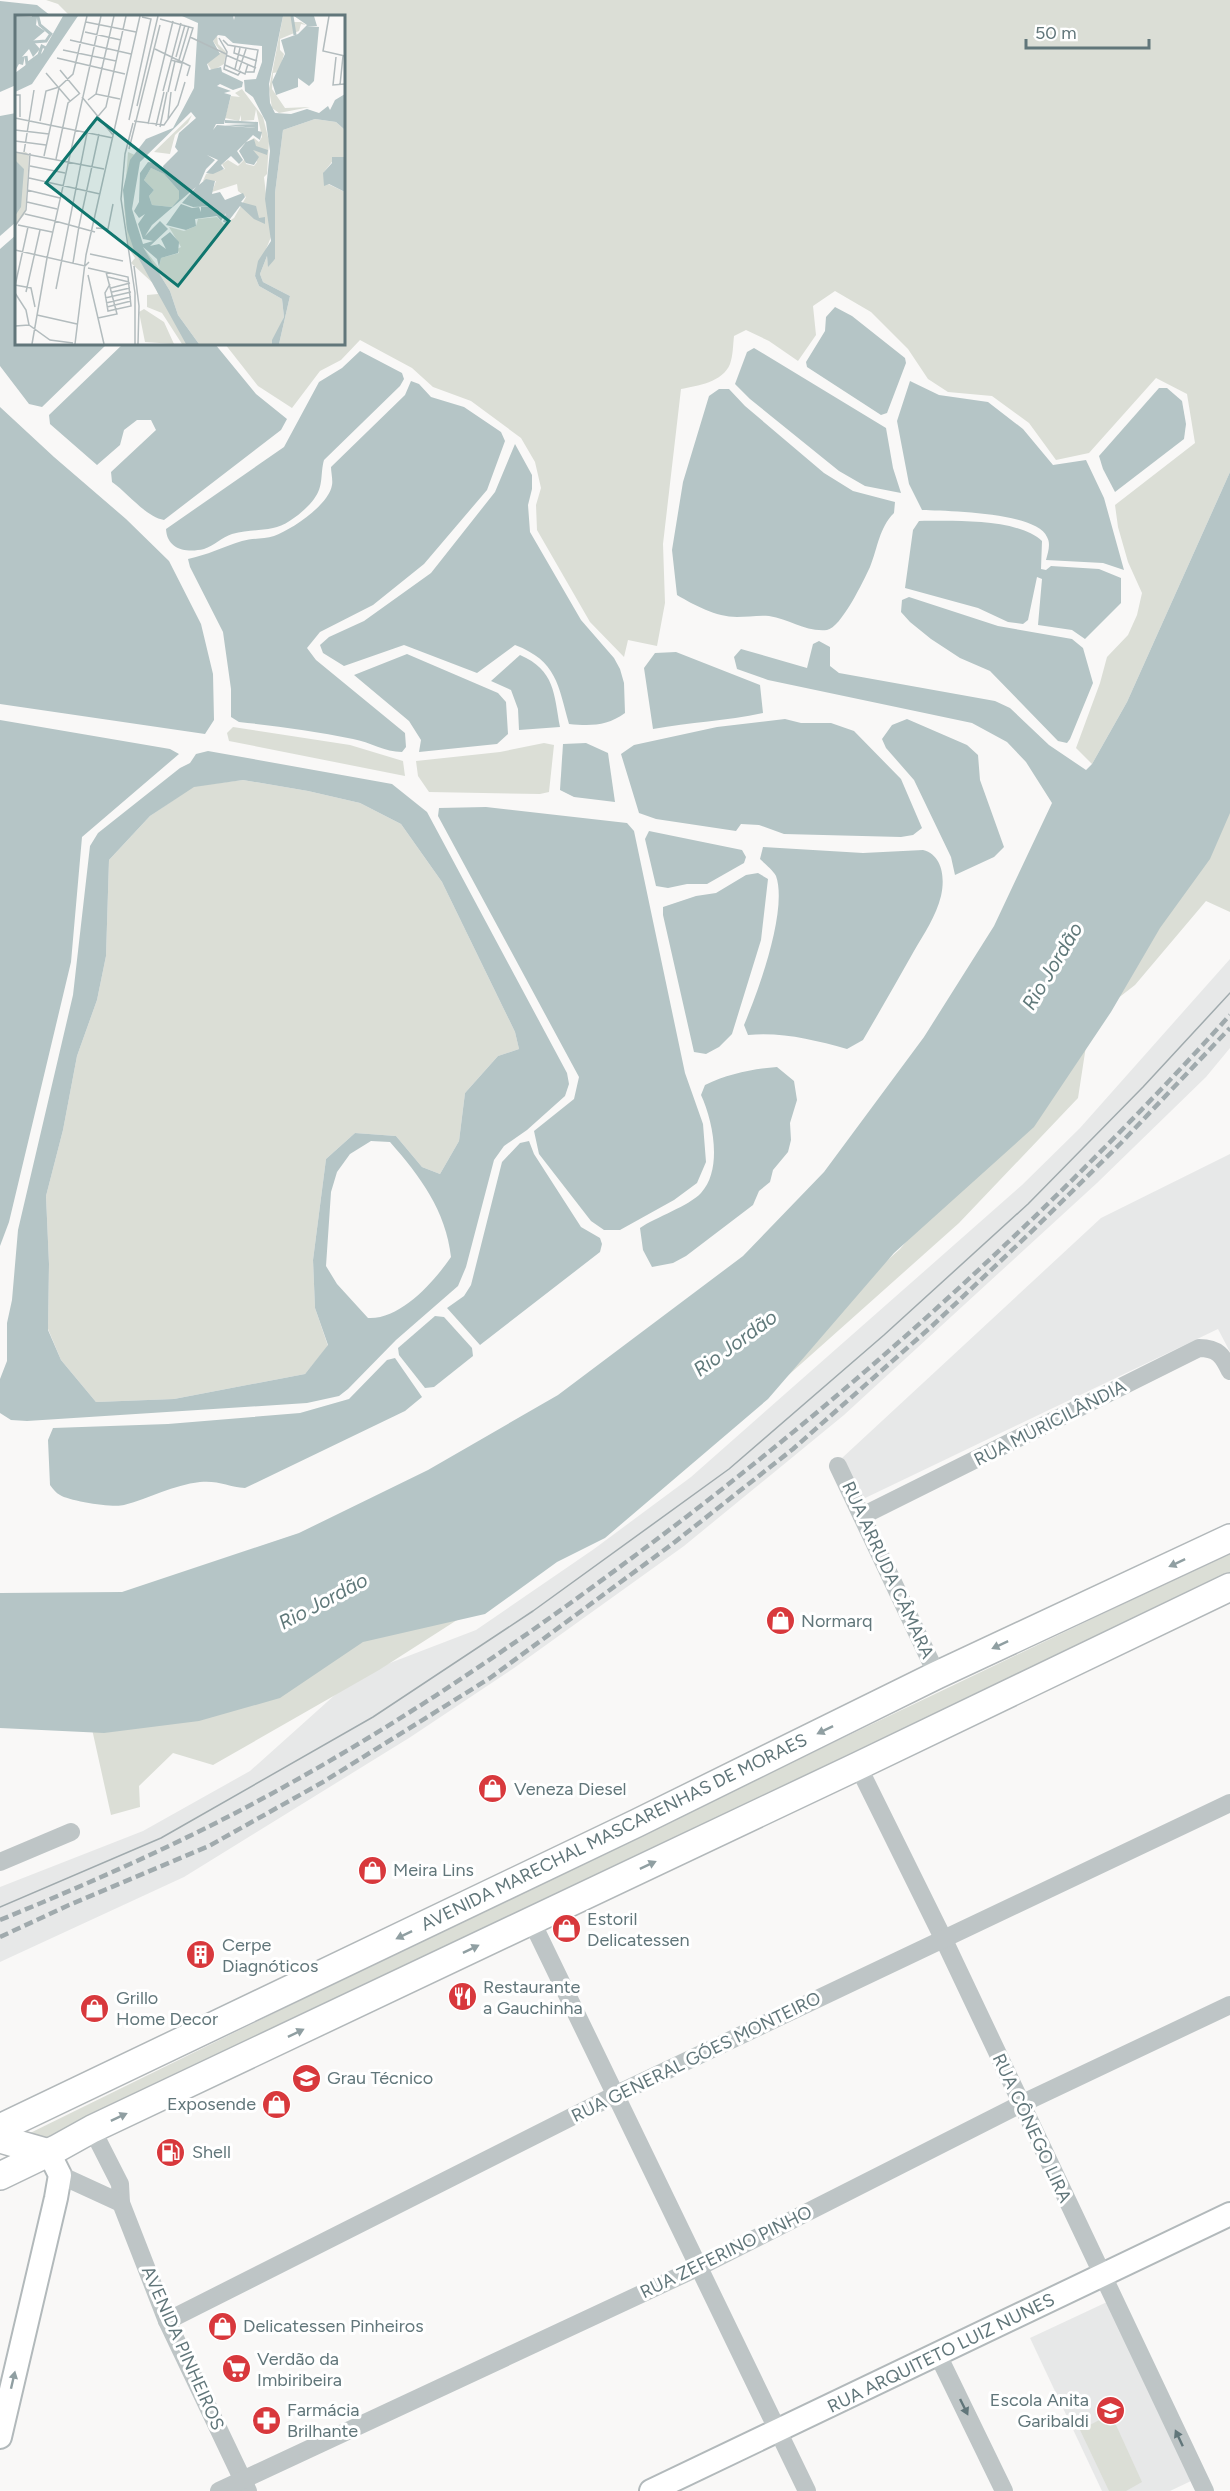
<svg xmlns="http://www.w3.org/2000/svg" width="1230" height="2491" font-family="Figtree,sans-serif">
	<rect width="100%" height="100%" fill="#f9f8f7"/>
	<g fill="#e7e8e8">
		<path d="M1230,959V1048L1206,1077L1097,1183L844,1415L684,1546L514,1668L409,1738L184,1877L0,1962V1887L143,1831L250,1771L356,1676L476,1630L594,1549L691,1477L1022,1185L1080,1128Z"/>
		<path d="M1230,1154V1352L1218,1329L861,1500L842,1458L1101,1218Z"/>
		<path d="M1107,2302L1191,2481L1170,2491H1102L1030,2338Z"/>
	</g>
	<g fill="#dbded6">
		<path d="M46,0H1230V472L1127,702L1092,764L1076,748L1100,683L1107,657L1128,635L1137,615L1142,593L1128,562L1118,527L1115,505L1195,443L1187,394L1156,378L1089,453L1056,460L1029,423L992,396L948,392L928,379L908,349L871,312L835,291L813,306L816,335L798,361L769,341L746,330L734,336C733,345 733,356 730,364C723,382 697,386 681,389L663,544L665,603L657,646L628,640L624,657L590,622L537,530L536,505L541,488L535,462L521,438L471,401L433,387L412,368L360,340L341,360L320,371L292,408L258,386L225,344H344V16H70L58,4Z"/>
		<path d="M233,727L350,745L403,761L405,776L229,741L227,733Z"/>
		<path d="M544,743L554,745L549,792L540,794L429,792L418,776L416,761L500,752Z"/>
		<path d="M1230,767V912L1206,901L1135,985L1090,1020L1078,1098L959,1223L783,1380L507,1588L379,1670L213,1765L173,1753L139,1786L140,1807L111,1815L88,1711L740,1392L900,1249L947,1193Z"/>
		<path d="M243,780L308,791L360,803L401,824L442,882L515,1032L519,1049L498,1056L465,1093L459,1141L440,1174L422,1167L396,1136L355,1133L326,1159L313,1260L315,1308L328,1346L305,1374L174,1399L96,1402L61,1360L48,1329L49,1264L46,1196L63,1130L77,1056L97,1000L106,956L109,860L150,816L194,786Z"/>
		<path d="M1230,1553V1576L42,2148L24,2136L504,1900Z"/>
		<path d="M1111,2414L1142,2482L1126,2491H1109L1080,2430Z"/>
	</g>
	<g fill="#b5c5c6" fill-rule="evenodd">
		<path d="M0,1L37,5L51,16H16V85L0,92Z"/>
		<path d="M16,113V222L0,236V116Z"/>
		<path d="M16,235V344H107L42,407L29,404L0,366V249Z"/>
		<path d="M835,307L852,316L905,358L906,363L887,413L881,415L807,367L806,362L825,331L826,317Z"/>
		<path d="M123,344H215L256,394L287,419L281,430L164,520C146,517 129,494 112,482L111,472L156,430L151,420H137L124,430L120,445L97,465L50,424L49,415Z"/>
		<path d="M754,348L886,428L893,468L901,493L865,486L839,471L750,399L735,384L747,352Z"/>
		<path d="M360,351L402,373L404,379L400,386L324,460C320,474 324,486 314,499C307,509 287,526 273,528C259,531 247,530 232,534C222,537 214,546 204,549C187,553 167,550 166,529L284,447L319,382L342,368Z"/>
		<path d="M411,381L419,384L431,397L464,407L501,432L505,441L487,490L424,564L373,605L320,632L307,648L316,660L405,733L406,747L402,752C385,752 370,742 353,739C315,731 277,726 239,722L231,717V689L223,632L190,567L188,559C207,555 223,547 242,541C252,538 264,539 274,536C291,530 329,505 332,485C333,480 331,472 331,467L405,395Z"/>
		<path d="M910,381L939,395L988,402L1023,429L1053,465L1086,460L1104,498L1124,570L1103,563L1046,560C1048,552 1051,544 1047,537C1037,512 947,511 922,510L909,484L897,421Z"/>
		<path d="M1159,388H1167L1182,401L1186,424L1184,439L1115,492L1103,469L1099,456Z"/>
		<path d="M719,389H729L745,406L824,473L853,491L895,502L894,513C879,528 878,547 870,567C864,580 841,628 827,630C805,632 790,619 769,616C759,615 747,617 737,617C716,617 694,605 677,595L672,550L683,482L709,396Z"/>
		<path d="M0,407L54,457L126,519L169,561L201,624L213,674L214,720L205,734L0,704Z"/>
		<path d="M515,444L532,475V489L528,505L530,532L581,620L614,658L620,669L624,683L625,713C607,726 591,726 569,724C558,685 557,661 515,645L477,673L404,645L344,666L323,653L320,645L329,637L364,621L431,573L495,492Z"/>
		<path d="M1230,472V813L1210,859L1160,928L1111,1012L1034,1127L894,1253L768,1399L605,1538L557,1562L485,1614L363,1642L280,1698L199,1721L104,1733L0,1728V1593L122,1592L299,1533L428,1470L558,1395L743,1256L824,1172L924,1037L994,926L1052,803L1026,762L1007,742L972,723L768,680L737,669L734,657L741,649L807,668L813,644L819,641L830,647V666L839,673L995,701L1010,708L1049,745L1086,770L1092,764L1127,702Z"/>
		<path d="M919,521C952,521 1018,518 1042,541L1041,569L1046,570L1051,566L1099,569L1121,578V603L1085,639L1072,630L1038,625L1042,579L1037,577L1028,620L1023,624L1008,622L978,608L905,588L913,530Z"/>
		<path d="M909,597L998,626L1072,639L1083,648L1093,683L1070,739L1067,743L1058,741L990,671L960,658L931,639L910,622L901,612L902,600Z"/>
		<path d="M676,652L760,685L763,713C726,721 690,722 653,729L644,668L655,653Z"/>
		<path d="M407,654L498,693L506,702L508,734L497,744L419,752L421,740L409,721L354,675Z"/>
		<path d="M520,655C555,670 554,694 560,727L519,730L518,709L511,690L491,681Z"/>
		<path d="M785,719L801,723H831L854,731L901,779L922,828L913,835L901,837L784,834L759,825L741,824L736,831L656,819L639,813L621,754L634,745L717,727Z"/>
		<path d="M907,719L967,745L978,755L980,780L1004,847L994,857L955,875L951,857L914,780L886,748L882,739L892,725Z"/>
		<path d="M0,720L170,749L179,754L82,837L71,962L9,1222L0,1246Z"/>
		<path d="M586,743L608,753L615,802L574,797L560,790L563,744Z"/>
		<path d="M208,751L392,784L427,812L567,1073L569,1084L565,1096L527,1130L504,1146L494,1160L466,1267L458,1286L396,1340L348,1389L339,1396L307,1403L27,1421L11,1420L0,1413V1379L7,1361V1323L12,1300L18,1230L73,995L90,846L98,833L180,768L190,763L196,754ZM243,780L308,791L360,803L401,824L442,882L515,1032L519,1049L498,1056L465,1093L459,1141L440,1174L422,1167L396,1136L355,1133L326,1159L313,1260L315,1308L328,1345L305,1374L174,1399L96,1402L61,1360L48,1330L49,1264L46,1196L63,1130L77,1056L97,1000L106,956L109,860L150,816L194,787ZM371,1141L390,1142C420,1176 446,1211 451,1257C434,1282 400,1320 368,1318L337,1284L326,1266L331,1192L337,1172L350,1154Z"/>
		<path d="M486,807L627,823L634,831L685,1073L703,1124L706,1162L697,1183L674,1200L620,1230H604L591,1221L539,1154L534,1131L574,1099L579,1077L438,816L439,808Z"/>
		<path d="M649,831L742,850L746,857L744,863L707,884H687L668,888L656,886L645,839Z"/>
		<path d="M763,847L863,853L923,850C943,855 945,879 941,896C936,916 924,934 914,951C897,981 880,1011 863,1040L847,1049C814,1040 783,1032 748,1035L744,1025C758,992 788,910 776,876C773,870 765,864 760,859Z"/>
		<path d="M758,873L768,879L761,940L732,1034L719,1047L706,1054L694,1052L663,915V907L696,896L716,893L746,875Z"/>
		<path d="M777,1067L794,1081L797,1100L790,1123L791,1140L788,1152L773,1170L770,1182L759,1191L753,1205L686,1256L673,1263L652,1267L643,1250L640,1228C656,1217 689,1206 701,1193C723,1169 713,1121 701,1095L705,1085C728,1074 752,1069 777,1067Z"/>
		<path d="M529,1141L534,1154L581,1227L600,1238L602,1244L600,1252L480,1345L447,1308L464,1296L471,1285L502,1162L520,1143Z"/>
		<path d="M435,1316L444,1317L472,1348L473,1356L434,1387L425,1388L399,1355L398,1348Z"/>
		<path d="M395,1358L422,1397L405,1411L245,1488C229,1487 218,1480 200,1482C173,1485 150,1498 124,1505C113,1508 69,1501 60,1495C56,1493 53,1489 50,1485L48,1440L53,1428L168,1424L300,1413L349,1399L387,1360Z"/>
	</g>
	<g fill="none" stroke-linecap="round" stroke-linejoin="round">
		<defs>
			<g id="major">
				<path d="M0,2437L56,2198L60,2175L49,2153"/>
				<path d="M651,2491L1230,2214"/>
			</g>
			<g id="highway">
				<path d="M0,2128L637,1823L937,1675L1230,1538"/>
				<path d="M0,2139L49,2153"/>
				<path d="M0,2176L56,2149L92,2129L858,1766L1230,1587"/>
			</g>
		</defs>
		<use href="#major" stroke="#b2b9bb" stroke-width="26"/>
		<use href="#highway" stroke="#b2b8ba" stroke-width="30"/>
		<g stroke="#bec5c6" stroke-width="18">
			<path d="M838,1466L937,1675"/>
			<path d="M862,1516L1199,1348C1218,1348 1223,1356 1230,1371"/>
			<path d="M858,1766L944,1940L1205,2491"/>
			<path d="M0,1862L71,1832"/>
			<path d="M531,1920L807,2491"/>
			<path d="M92,2129L120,2184L121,2203L167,2321L248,2491"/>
			<path d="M60,2175L121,2203"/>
			<path d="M167,2321L617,2094L1230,1803"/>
			<path d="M938,2355L1004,2491"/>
			<path d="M219,2491L699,2267L1021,2104L1230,2005"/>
		</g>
		<use href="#major" stroke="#fff" stroke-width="22"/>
		<use href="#highway" stroke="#fff" stroke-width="27"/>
		<path stroke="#a0aaad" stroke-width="1.5" d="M0,1907L161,1838L373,1717L533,1611L729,1469L884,1335L1028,1204L1143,1087L1230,993"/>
		<g stroke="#a0aaad" stroke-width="4.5" stroke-dasharray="9 4.5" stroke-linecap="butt">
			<path d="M0,1920C95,1881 190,1839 280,1789C402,1722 518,1643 629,1560C847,1399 1048,1216 1230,1015"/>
			<path d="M0,1937L69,1905L209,1846L323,1782L490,1678L671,1545L793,1449L932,1326L1029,1234L1121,1143L1230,1028"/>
		</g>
	</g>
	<defs><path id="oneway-solid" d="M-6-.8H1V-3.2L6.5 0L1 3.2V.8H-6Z" transform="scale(1.5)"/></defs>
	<g fill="#909fa2">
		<use href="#oneway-solid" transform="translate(1177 1563) rotate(155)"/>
		<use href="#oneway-solid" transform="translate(1000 1645) rotate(155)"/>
		<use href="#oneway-solid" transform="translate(825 1730) rotate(154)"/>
		<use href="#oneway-solid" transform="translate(648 1865) rotate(-25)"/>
		<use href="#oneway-solid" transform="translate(404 1935) rotate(154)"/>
		<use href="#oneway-solid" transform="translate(471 1949) rotate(-26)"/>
		<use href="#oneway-solid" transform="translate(296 2033) rotate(-26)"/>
		<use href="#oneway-solid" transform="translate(119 2117) rotate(-25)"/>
		<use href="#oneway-solid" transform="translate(13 2380) rotate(-77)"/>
	</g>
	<g fill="#61767a">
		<use href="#oneway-solid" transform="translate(964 2407) rotate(64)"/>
		<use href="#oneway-solid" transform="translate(1179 2438) rotate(-115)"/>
	</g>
	<defs>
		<symbol id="shop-disc" viewBox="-11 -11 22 22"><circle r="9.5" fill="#d8383c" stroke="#fff"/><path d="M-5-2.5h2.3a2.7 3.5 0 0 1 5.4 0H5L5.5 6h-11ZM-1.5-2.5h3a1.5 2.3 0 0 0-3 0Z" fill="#fff"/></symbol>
		<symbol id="building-disc" viewBox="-11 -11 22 22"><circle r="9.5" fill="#d8383c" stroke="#fff"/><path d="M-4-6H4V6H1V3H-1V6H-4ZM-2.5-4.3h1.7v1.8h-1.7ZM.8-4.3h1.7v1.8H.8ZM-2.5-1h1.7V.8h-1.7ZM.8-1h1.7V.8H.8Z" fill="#fff"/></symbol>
		<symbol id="restaurant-disc" viewBox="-11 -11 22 22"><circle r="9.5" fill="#d8383c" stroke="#fff"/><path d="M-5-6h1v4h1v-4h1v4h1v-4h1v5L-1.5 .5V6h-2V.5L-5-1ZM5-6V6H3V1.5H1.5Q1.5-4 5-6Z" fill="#fff"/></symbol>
		<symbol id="university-disc" viewBox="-11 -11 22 22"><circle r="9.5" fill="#d8383c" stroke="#fff"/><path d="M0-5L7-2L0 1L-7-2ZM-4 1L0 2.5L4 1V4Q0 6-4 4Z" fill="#fff"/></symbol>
		<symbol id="fuel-disc" viewBox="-11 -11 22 22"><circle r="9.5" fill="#d8383c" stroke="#fff"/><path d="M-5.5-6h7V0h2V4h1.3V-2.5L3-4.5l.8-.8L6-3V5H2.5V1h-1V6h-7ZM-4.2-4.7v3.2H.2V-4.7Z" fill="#fff"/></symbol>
		<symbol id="supermarket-disc" viewBox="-11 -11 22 22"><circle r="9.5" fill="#d8383c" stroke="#fff"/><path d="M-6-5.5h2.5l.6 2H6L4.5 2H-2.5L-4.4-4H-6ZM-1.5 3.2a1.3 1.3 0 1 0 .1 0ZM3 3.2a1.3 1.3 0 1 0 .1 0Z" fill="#fff"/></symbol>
		<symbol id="school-disc" viewBox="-11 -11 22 22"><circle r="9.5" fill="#d8383c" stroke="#fff"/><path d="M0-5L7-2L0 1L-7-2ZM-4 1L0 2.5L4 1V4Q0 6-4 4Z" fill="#fff"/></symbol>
		<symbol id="pharmacy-disc" viewBox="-11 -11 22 22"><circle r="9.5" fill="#d8383c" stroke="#fff"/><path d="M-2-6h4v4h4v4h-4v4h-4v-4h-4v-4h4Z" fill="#fff"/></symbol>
	</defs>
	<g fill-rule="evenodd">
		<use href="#shop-disc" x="764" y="1604" width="33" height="33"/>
		<use href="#shop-disc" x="476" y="1772" width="33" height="33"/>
		<use href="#shop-disc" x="356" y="1854" width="33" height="33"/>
		<use href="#shop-disc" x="550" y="1912" width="33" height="33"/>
		<use href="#building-disc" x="184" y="1938" width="33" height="33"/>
		<use href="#restaurant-disc" x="446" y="1980" width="33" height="33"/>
		<use href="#shop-disc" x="78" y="1992" width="33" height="33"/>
		<use href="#university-disc" x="290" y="2062" width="33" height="33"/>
		<use href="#shop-disc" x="260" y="2088" width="33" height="33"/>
		<use href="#fuel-disc" x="154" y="2136" width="33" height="33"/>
		<use href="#shop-disc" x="206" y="2310" width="33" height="33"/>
		<use href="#supermarket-disc" x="220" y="2352" width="33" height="33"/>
		<use href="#school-disc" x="1094" y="2394" width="33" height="33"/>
		<use href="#pharmacy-disc" x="250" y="2404" width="33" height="33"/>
	</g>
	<g text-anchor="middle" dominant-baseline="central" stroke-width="6" stroke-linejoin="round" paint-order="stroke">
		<g font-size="18" fill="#61767a" stroke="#fff">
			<text transform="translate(1050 1423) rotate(-27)">RUA MURICILÂNDIA</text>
			<text transform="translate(888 1570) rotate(65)">RUA ARRUDA CÂMARA</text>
			<text transform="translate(614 1832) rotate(-26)">AVENIDA MARECHAL MASCARENHAS DE MORAES</text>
			<text transform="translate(696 2057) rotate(-26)">RUA GENERAL GÓES MONTEIRO</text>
			<text transform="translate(1032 2128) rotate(65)">RUA CÔNEGO LIRA</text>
			<text transform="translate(726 2252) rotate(-26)">RUA ZEFERINO PINHO</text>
			<text transform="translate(183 2348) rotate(66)">AVENIDA PINHEIROS</text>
			<text transform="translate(941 2353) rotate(-26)">RUA ARQUITETO LUIZ NUNES</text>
		</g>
		<g font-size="18" fill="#61767a" stroke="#fff" text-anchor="start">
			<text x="801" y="1621">Normarq</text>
			<text x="514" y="1789">Veneza Diesel</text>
			<text x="393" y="1870">Meira Lins</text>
			<text x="587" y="1919">Estoril<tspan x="587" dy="21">Delicatessen</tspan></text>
			<text x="222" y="1945">Cerpe<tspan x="222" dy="21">Diagnóticos</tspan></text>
			<text x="483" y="1987">Restaurante<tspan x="483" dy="21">a Gauchinha</tspan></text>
			<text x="116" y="1998">Grillo<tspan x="116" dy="21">Home Decor</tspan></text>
			<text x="327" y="2078">Grau Técnico</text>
			<text x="256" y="2104" text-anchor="end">Exposende</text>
			<text x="192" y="2152">Shell</text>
			<text x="243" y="2326">Delicatessen Pinheiros</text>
			<text x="257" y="2359">Verdão da<tspan x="257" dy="21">Imbiribeira</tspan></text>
			<text x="1089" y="2400" text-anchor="end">Escola Anita<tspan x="1089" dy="21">Garibaldi</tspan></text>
			<text x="287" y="2410">Farmácia<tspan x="287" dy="21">Brilhante</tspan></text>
		</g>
		<g font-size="20" font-style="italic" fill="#60797a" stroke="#fff">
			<text transform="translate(1052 966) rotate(-59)">Rio Jordão</text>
			<text transform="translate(735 1343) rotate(-36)">Rio Jordão</text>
			<text transform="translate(323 1601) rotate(-28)">Rio Jordão</text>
		</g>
	</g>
	<g transform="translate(15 15)">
		<rect width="330" height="330" fill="#f9f8f7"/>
		<path d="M268,1H277L278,7H286L291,10L286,9L284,16L265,24V35L269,39L264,57L258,58L257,74L270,93L295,92L264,98L257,93L254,74ZM202,21L203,29L211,37L209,49L197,56L192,48L206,37L198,26ZM227,74L248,102L254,126L252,159L249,162L256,222L240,261L244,271L267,284L269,302L257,329H184L163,300L155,276L128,232L144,253L146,243L164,238L162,234L166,232L154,212L169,216L181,211L183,204L202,202L209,209L219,203L231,182L223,176L222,169L197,177L201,166H188L191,159L210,154L207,149L213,145L223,151L230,144L231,149L239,151L242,147L231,128L239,123L244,127L247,122L241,94L239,105L226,106V100L224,106L210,103L216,81L225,82L220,78ZM177,100L173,108L160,120L155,139L139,137ZM300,104L321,107L330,115V142L320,143L309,157L313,169L330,177V329H264L275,281L248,267L245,259L252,241L253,249L260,244V178L268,115ZM11,137L14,140L10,199L0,210V138ZM113,137L120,140L110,188L115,216L172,329H167L147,298L132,292V280L143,279L140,270L116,248L120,243L114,234L109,191ZM136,153L149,159L164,176L165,184L157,192L137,190L134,181L139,175L129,165ZM129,294L149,307L159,329L130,327L124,297Z" fill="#dbded6"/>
		<path d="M0,1L22,2L21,10L30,16L18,26L25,34L18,42L14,34L7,42L10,41L8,50L4,49L0,56ZM48,1H63L17,69L0,77V58L27,38ZM167,1H218L219,5L220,1H268L254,69L255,88L260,98L276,99L292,94L304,98L313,91L315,95L320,85L330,79V115L321,107L300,104L268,115L260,178V244L253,252L252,241L245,259L248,267L275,281L264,329H257V325L269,302L267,284L244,271L240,261L243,246L256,226L250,184L255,136L251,107L238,82L230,76L229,65L241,64L247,47V31L218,28L210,21L203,20L198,26L205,39L192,49L194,55L206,52L207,57L228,67L227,72L218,75L205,69L202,71L216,76L209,78L216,80L209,109H201L198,115L202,110L241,113L210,110L242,109L210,108V105L243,107V116L247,117L245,125L238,120L231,127L239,124L241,131L253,135L252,140L238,135L244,142L239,150L231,148L224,136L231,127L222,136L228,145L224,149L216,141L206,150L209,154L198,159L191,158L203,145L192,140L200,145L191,154L184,170L191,164L200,166L197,179L205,177L210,185L228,178L230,182L226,187L241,191L244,203L250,202V209L239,204L225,191L212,208L208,207L211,198L206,206L202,201L180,204L181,211L171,215L151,210L166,189L177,193L184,192L186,197V192L199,191L178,192L167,188L181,172L137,210L130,221L145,206L153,214L135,231L144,229L151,234L146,224L155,217L164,227L163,238L146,243L144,252L142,244L128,232L155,276L163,300L184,329H171L119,235L112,214L108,175L115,145L131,124L158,113L179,73L183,8ZM176,97L181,103L164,118L160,132L163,136L148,151L149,156L140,148L133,147L125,158L124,187L119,196L124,203L130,199L123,209L128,224L138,226L128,229L117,194L125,147ZM136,153L149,159L164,176V184L157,192L137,190L134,181L139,175L129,165ZM279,1H299L302,11H292L304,12L299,66L294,71L283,63V72L261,80L257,67L270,39L266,25L283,19L292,10ZM317,142H330V177L314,169L309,171L308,158L317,148ZM0,145L9,154L6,192L0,201Z" fill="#b5c5c6" fill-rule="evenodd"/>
		<path fill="none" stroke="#b5c5c6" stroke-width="3" d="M17,1L23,2L25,10L37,20M277,1L280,20M18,27L31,26L35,20M11,41L12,49L24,40L27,31L31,33"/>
		<path fill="none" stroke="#b3bcbe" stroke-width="1.5" d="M314,1L308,36L330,41M145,4L178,13L167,48L156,45M71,7L121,17M70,17L106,25M175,22L211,39M204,23L212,37L209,54L223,60L226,56M55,25L116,39M208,25L213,30L243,35L239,57H231M220,32L219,38L242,46M140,34L175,51L172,61M48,35L101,46M211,40L241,53M161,42L170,10M321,42L318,70L330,69M42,43L110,59M164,45L174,11M210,50L230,59L233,49M220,54L225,33M45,55L65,79M224,55L231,34M31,58L55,86M325,70L328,41M148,76L166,8M160,76L167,49M153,77L160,46M81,79L99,1M0,80H5V102M67,82L98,120M73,85L81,79L105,84M122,91L143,1M0,103L98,123M153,104L156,77M114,105L136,4L127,2M25,106L31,76L44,72L58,59L72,1M119,106L149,110L163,90L170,67M118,108L110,139L106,184L120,278V329M133,109L158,6M141,111L149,77M145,112L152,77M0,115L34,119M0,126L31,130M114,134L145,10M0,137L89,154M9,137L19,75M29,141L44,73M41,144L53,88L64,79M15,151L50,158M14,163L85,179M12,175L45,183M12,187L42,194M10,199L40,206M40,206L80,217M3,210L37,217M0,211L11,195L15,138M64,211L84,119M81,213L93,214L98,189M0,235L70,251L74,247M75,239L108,246M58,248L64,211M119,251L124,291L123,329M73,253L113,262L116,291L93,296L90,278L95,269M73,260L89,329M93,262L114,267M0,270L16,273L20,292M0,271L13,212M96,273L115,268M41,274L73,113L91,92L111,1M11,277L25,215M97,277L115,273M0,278L11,295L14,310M90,283L116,277M91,288L116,282M92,292L116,286M22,300L62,309M83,303L102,299L91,257M0,311L14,310L35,325L58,328M17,329L32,243L86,1M60,329L71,240L125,1"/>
		<path fill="#0f766e" fill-opacity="0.15" stroke="#0f766e" stroke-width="3" d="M82,103L214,206L163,271L31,168Z"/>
		<rect width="330" height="330" fill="none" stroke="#61767a" stroke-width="3"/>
	</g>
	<path d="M1026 39v9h123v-9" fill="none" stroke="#61767a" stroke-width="3"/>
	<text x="1035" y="39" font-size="18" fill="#61767a" stroke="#ffffff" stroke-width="4.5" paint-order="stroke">50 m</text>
</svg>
